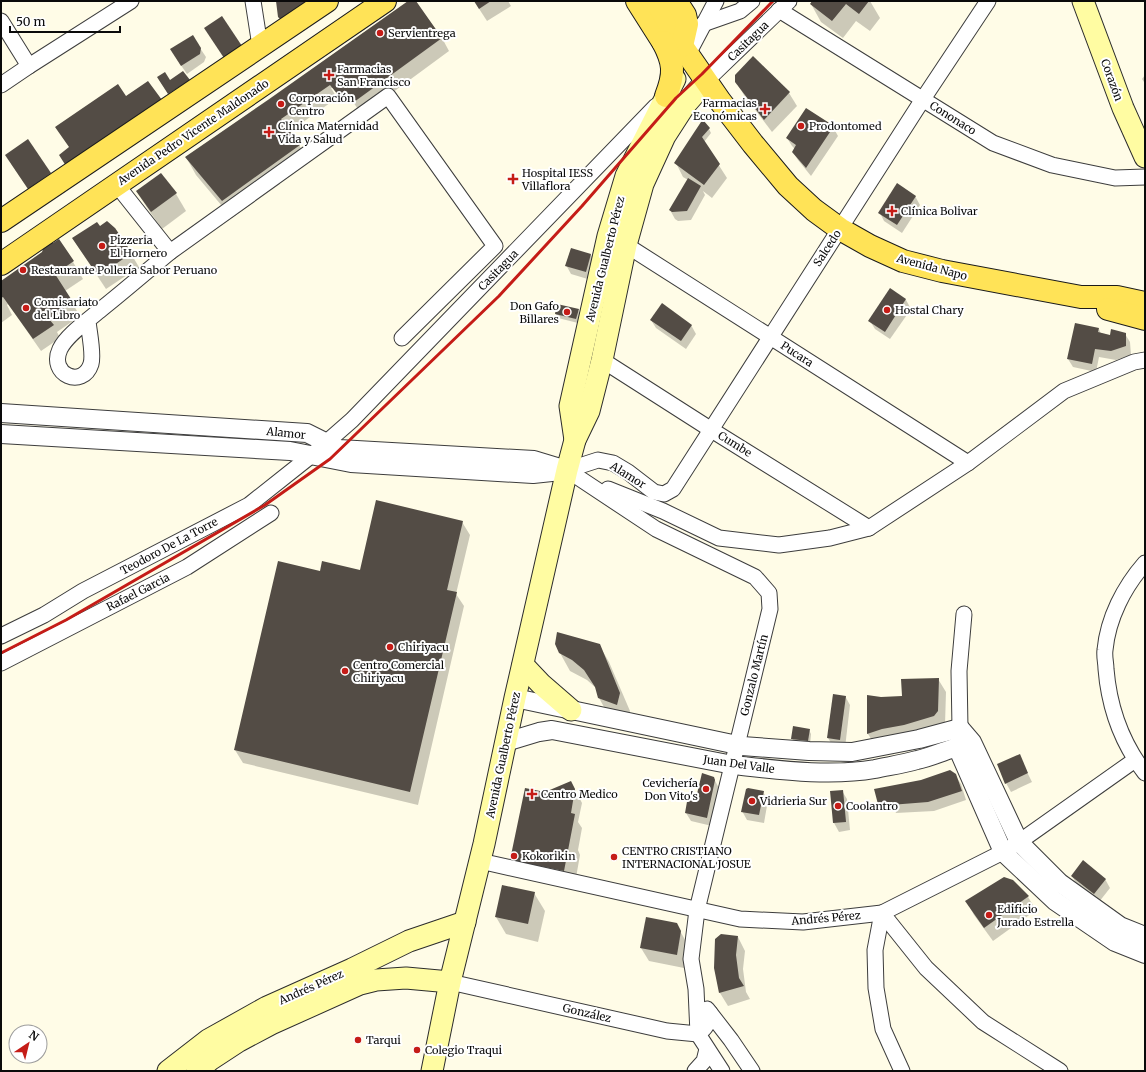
<svg xmlns="http://www.w3.org/2000/svg" width="1146" height="1072" font-family="Merriweather,serif">
	<rect width="100%" height="100%" fill="#fffce7"/>
	<g fill="#0003">
		<path d="M409,1H415L442,38L449,51L362,115L351,99L344,104L333,88H331L337,98L289,132L299,145L307,158L277,180L280,184L232,218L196,175L186,157Z"/>
		<path d="M474,1H508L511,6L487,21Z"/>
		<path d="M813,1H870L880,18L870,31L856,21L843,38L821,22L811,4Z"/>
		<path d="M200,48L206,57L204,62L187,74L176,58Z"/>
		<path d="M1145,75V82H1144L1142,79Z"/>
		<path d="M158,78L170,81H189L191,84L171,98Z"/>
		<path d="M736,82L789,93L797,106L772,132L744,95Z"/>
		<path d="M833,127L838,136L811,176L798,160L793,152L795,149L792,146L787,138Z"/>
		<path d="M709,129L711,133L704,142L727,178L712,198L703,191L705,195L691,220L678,221L675,219L670,210L688,180L683,177L676,163Z"/>
		<path d="M6,155L50,174L58,187L36,201L14,168Z"/>
		<path d="M137,192L176,194L186,211L162,229L148,209Z"/>
		<path d="M915,196L920,205L902,233L884,221L880,213Z"/>
		<path d="M115,228L139,267L106,289L73,239Z"/>
		<path d="M571,249L591,255L596,264L591,280L571,274L566,265Z"/>
		<path d="M73,262L83,279L65,291L80,316L57,332L60,338L41,351L8,304L7,305L12,315L1,323V282Z"/>
		<path d="M890,290L906,300L911,309L890,339L875,329L870,321Z"/>
		<path d="M578,310L580,314L578,323L558,318L556,314Z"/>
		<path d="M651,320L691,325L696,334L686,349L656,328Z"/>
		<path d="M1099,329L1101,334L1110,337L1125,334L1130,342L1131,355L1116,360L1099,357L1096,372L1073,367L1068,359Z"/>
		<path d="M462,522L470,535L456,594L464,606L418,805L243,763L235,750L321,572L360,571Z"/>
		<path d="M599,645L609,662L630,711L627,722L609,716L599,698L596,688L587,680L570,671L560,653Z"/>
		<path d="M938,679L946,692L945,725L873,742L868,734V697L881,698L903,697Z"/>
		<path d="M845,696L850,705L845,748L833,746L828,738Z"/>
		<path d="M809,730L811,734L810,745L794,742L792,738Z"/>
		<path d="M1019,756L1032,782L1011,792L1006,783Z"/>
		<path d="M955,775L961,784L966,800L934,811L896,813L894,808L882,811L880,807Z"/>
		<path d="M713,777L720,790L712,826L691,821L686,813Z"/>
		<path d="M571,782L582,803L578,822L582,828L578,850L580,855L574,889L521,877L511,859Z"/>
		<path d="M842,791L847,799L850,830L839,832L834,823L831,792Z"/>
		<path d="M763,792L768,800L764,823L747,820L742,811Z"/>
		<path d="M1072,876L1105,879L1110,888L1099,902L1077,885Z"/>
		<path d="M1013,881L1028,897L1036,910L993,941L974,915L967,902Z"/>
		<path d="M534,893L545,911L538,942L506,934L496,917Z"/>
		<path d="M676,924L688,945L684,968L649,961L641,948Z"/>
		<path d="M738,937L745,951L743,969L746,992L750,999L728,1006L720,993L715,968Z"/>
	</g>
	<g fill="#534c45">
		<path d="M276,1H310L281,20L278,17Z"/>
		<path d="M408,1H416L442,38L354,102L346,91L339,96L330,85L281,119L300,145L222,201L185,157L268,100Z"/>
		<path d="M474,1H491L479,9Z"/>
		<path d="M812,1H869L859,14L846,4L832,21L810,4Z"/>
		<path d="M222,16L242,46L224,58L204,28Z"/>
		<path d="M193,35L201,48L200,54L181,66L170,49Z"/>
		<path d="M753,56L790,92L764,120L735,82V75Z"/>
		<path d="M183,71L190,80L168,94L157,77L165,72L170,80Z"/>
		<path d="M148,81L162,100L66,166L59,155L69,147L55,127L118,84L126,96Z"/>
		<path d="M806,108L834,126L806,168L792,152L796,145L786,138Z"/>
		<path d="M704,121L710,128L702,137L720,164L704,185L674,163L695,131L701,122Z"/>
		<path d="M28,139L51,173L28,189L5,155Z"/>
		<path d="M161,173L177,193L151,212L136,191Z"/>
		<path d="M688,178L701,186L687,211L672,212L669,210Z"/>
		<path d="M897,183L916,196L897,225L878,213Z"/>
		<path d="M107,221L115,228L132,253L98,276L72,238L97,222L100,226Z"/>
		<path d="M59,239L74,261L55,274L73,302L49,319L54,325L33,339L3,297L1,298V281L42,252L43,249L51,242L53,243Z"/>
		<path d="M571,248L591,254L586,272L565,266Z"/>
		<path d="M890,288L906,299L885,332L868,321Z"/>
		<path d="M662,303L692,325L681,341L650,320Z"/>
		<path d="M557,304L579,309L576,319L555,314Z"/>
		<path d="M1075,323L1099,328L1098,332L1110,335L1111,329L1126,333V346L1111,351L1095,349L1092,364L1067,359Z"/>
		<path d="M376,500L463,521L447,590L457,592L410,792L234,750L278,561L320,571L322,561L360,570Z"/>
		<path d="M557,632L600,644L620,693L617,705L598,698L595,687L584,670L572,660L559,653L555,644Z"/>
		<path d="M939,678L938,711L934,716L904,725L882,729L867,734V695L881,697L902,696L901,679Z"/>
		<path d="M833,694L846,696L840,740L827,738Z"/>
		<path d="M793,726L810,729L808,741L791,739Z"/>
		<path d="M1020,754L1028,773L1005,784L997,764Z"/>
		<path d="M950,770L956,774L962,791L928,802L890,805L879,808L874,789L921,780Z"/>
		<path d="M702,773L714,777L715,780L707,818L685,813L688,796L696,798Z"/>
		<path d="M571,781L575,789L571,813L575,814L564,871L510,860L525,788L545,792Z"/>
		<path d="M748,788L764,791L759,815L741,812L746,789Z"/>
		<path d="M843,790L846,822L833,823L830,791Z"/>
		<path d="M1083,860L1106,879L1094,894L1071,876Z"/>
		<path d="M1004,877L1013,880L1029,896L984,928L965,901Z"/>
		<path d="M502,885L535,892L528,924L495,917Z"/>
		<path d="M646,917L677,923L681,931L677,955L640,948Z"/>
		<path d="M721,934L738,936L736,955L739,978L744,986L719,993L714,968L715,939Z"/>
	</g>
	<g fill="none" stroke-linecap="round" stroke-linejoin="round">
		<defs>
			<g id="minor">
				<path d="M253,1L260,46"/>
				<path d="M779,10L993,143L1052,165L1115,178L1145,177"/>
				<path d="M1,21L29,66"/>
				<path d="M703,24L740,11L752,1"/>
				<path d="M688,54L716,1"/>
				<path d="M706,81L789,1"/>
				<path d="M1,85L29,66L131,1"/>
				<path d="M116,184L170,252L388,96L495,246L402,338"/>
				<path d="M626,245L968,463"/>
				<path d="M88,321C89,332 94,354 91,364C83,389 48,375 60,349C67,335 86,322 99,311C123,292 146,272 170,252"/>
				<path d="M602,360L710,429L869,528"/>
				<path d="M567,470L656,529L755,577L769,593L770,609L697,910L691,959L696,989L698,1034L722,1071"/>
				<path d="M567,470L598,460L613,463L628,472L654,492L664,494L673,489L923,99L988,1"/>
				<path d="M608,489L663,511L719,538L779,545L830,538L869,528L968,463L1064,391L1134,362L1145,360"/>
				<path d="M1145,563C1124,587 1108,618 1105,650C1104,656 1106,663 1106,669C1109,706 1122,743 1145,773"/>
				<path d="M1,636L44,615L83,591L249,505L312,455L352,420L656,106"/>
				<path d="M1,663L187,567L271,513"/>
				<path d="M958,739L960,728L959,671L964,614"/>
				<path d="M480,861L740,919L803,922L882,913L1003,852L1019,842L1135,760"/>
				<path d="M882,913L926,968L983,1022L1060,1071"/>
				<path d="M882,913L875,950L876,988L883,1029L902,1071"/>
				<path d="M450,982L667,1031L698,1034C706,1028 709,1023 710,1013"/>
				<path d="M707,1009L731,1040L752,1071"/>
				<path d="M695,1071L704,1061L707,1049"/>
			</g>
			<g id="tertiary">
				<path d="M1,413L307,433L339,449L534,460L567,470"/>
				<path d="M1,434L290,451L351,463L533,474L561,471"/>
				<path d="M515,698L742,746L809,751L852,752L919,739L960,728L972,742L1019,842L1060,883L1120,926L1145,936"/>
				<path d="M506,742L539,732L552,730L733,765C779,770 829,777 875,769C889,766 903,764 917,760C931,757 944,751 957,747L1003,852L1055,901L1115,942L1145,954"/>
			</g>
			<g id="secondary">
				<path d="M1083,1L1123,108L1145,157"/>
				<path d="M575,440L570,406L608,236L626,176L675,79"/>
				<path d="M523,665L541,684L571,710"/>
				<path d="M168,1071L208,1040L267,1007L352,969L409,941L465,922"/>
				<path d="M197,1071L210,1060L239,1041L271,1024L360,984L376,980L406,978L450,982"/>
				<path d="M432,1071L450,982L484,844L515,698L567,470L575,440L589,411L602,360L626,245L643,184L665,136L685,105L706,81"/>
			</g>
			<g id="primary">
				<path d="M637,1L663,42L679,45"/>
				<path d="M656,1L682,46L720,101L753,144L788,186L814,210L840,229L870,246L903,261L942,271L1081,297H1117L1145,303"/>
				<path d="M676,1L685,15L687,24L682,46"/>
				<path d="M663,42C674,63 675,73 666,96"/>
				<path d="M1,221L327,1"/>
				<path d="M1,264L385,1"/>
				<path d="M1108,309L1145,319"/>
			</g>
		</defs>
		<use href="#minor" stroke="#3d3d3d" stroke-width="17"/>
		<use href="#tertiary" stroke="#3d3d3d" stroke-width="20"/>
		<use href="#secondary" stroke="#2c2c2c" stroke-width="23"/>
		<use href="#primary" stroke="#1b1b1b" stroke-width="24"/>
		<use href="#minor" stroke="#fff" stroke-width="15"/>
		<use href="#tertiary" stroke="#fff" stroke-width="18"/>
		<use href="#secondary" stroke="#fffca2" stroke-width="21"/>
		<use href="#primary" stroke="#ffe357" stroke-width="22"/>
		<path stroke="#c51c17" stroke-width="3" d="M1,653L66,620L265,505L330,459L499,296L582,206L676,98L702,74L773,1"/>
	</g>
	<g fill="#c51c17" stroke="#fff" stroke-width="1.5">
		<circle cx="380" cy="33" r="4"/>
		<path d="M327 69h4v4h4v4h-4v4h-4v-4h-4v-4h4z"/>
		<circle cx="281" cy="104" r="4"/>
		<path d="M763 103h4v4h4v4h-4v4h-4v-4h-4v-4h4z"/>
		<circle cx="801" cy="126" r="4"/>
		<path d="M267 126h4v4h4v4h-4v4h-4v-4h-4v-4h4z"/>
		<path d="M511 173h4v4h4v4h-4v4h-4v-4h-4v-4h4z"/>
		<path d="M890 205h4v4h4v4h-4v4h-4v-4h-4v-4h4z"/>
		<circle cx="102" cy="246" r="4"/>
		<circle cx="23" cy="270" r="4"/>
		<circle cx="26" cy="308" r="4"/>
		<circle cx="887" cy="310" r="4"/>
		<circle cx="567" cy="312" r="4"/>
		<circle cx="390" cy="647" r="4"/>
		<circle cx="345" cy="671" r="4"/>
		<circle cx="706" cy="789" r="4"/>
		<path d="M530 788h4v4h4v4h-4v4h-4v-4h-4v-4h4z"/>
		<circle cx="752" cy="801" r="4"/>
		<circle cx="838" cy="806" r="4"/>
		<circle cx="514" cy="856" r="4"/>
		<circle cx="614" cy="857" r="4"/>
		<circle cx="989" cy="915" r="4"/>
		<circle cx="358" cy="1040" r="4"/>
		<circle cx="417" cy="1050" r="4"/>
	</g>
	<g text-anchor="middle" dominant-baseline="central" stroke-width="4" stroke-linejoin="round" paint-order="stroke">
		<g font-size="11" fill="#0a0a0a" stroke="#fff" text-anchor="start">
			<text x="388" y="33">Servientrega</text>
			<text x="337" y="69">Farmacias<tspan x="337" dy="13">San Francisco</tspan></text>
			<text x="289" y="98">Corporación<tspan x="289" dy="13">Centro</tspan></text>
			<text x="757" y="103" text-anchor="end">Farmacias<tspan x="757" dy="13">Económicas</tspan></text>
			<text x="278" y="126">Clínica Maternidad<tspan x="278" dy="13">Vida y Salud</tspan></text>
			<text x="809" y="126">Prodontomed</text>
			<text x="522" y="173">Hospital IESS<tspan x="522" dy="13">Villaflora</tspan></text>
			<text x="901" y="211">Clínica Bolivar</text>
			<text x="110" y="240">Pizzeria<tspan x="110" dy="13">El Hornero</tspan></text>
			<text x="31" y="270">Restaurante Pollería Sabor Peruano</text>
			<text x="34" y="302">Comisariato<tspan x="34" dy="13">del Libro</tspan></text>
			<text x="559" y="306" text-anchor="end">Don Gafo<tspan x="559" dy="13">Billares</tspan></text>
			<text x="895" y="310">Hostal Chary</text>
			<text x="398" y="647">Chiriyacu</text>
			<text x="353" y="665">Centro Comercial<tspan x="353" dy="13">Chiriyacu</tspan></text>
			<text x="698" y="783" text-anchor="end">Cevichería<tspan x="698" dy="13">Don Vito's</tspan></text>
			<text x="541" y="794">Centro Medico</text>
			<text x="760" y="801">Vidrieria Sur</text>
			<text x="846" y="806">Coolantro</text>
			<text x="622" y="851">CENTRO CRISTIANO<tspan x="622" dy="13">INTERNACIONAL JOSUE</tspan></text>
			<text x="522" y="856">Kokorikin</text>
			<text x="997" y="909">Edificio<tspan x="997" dy="13">Jurado Estrella</tspan></text>
			<text x="366" y="1040">Tarqui</text>
			<text x="425" y="1050">Colegio Traqui</text>
		</g>
		<g font-size="11" fill="#0a0a0a" stroke="#fff">
			<text transform="translate(748 41) rotate(-44)">Casitagua</text>
			<text transform="translate(1112 80) rotate(70)">Corazón</text>
			<text transform="translate(953 118) rotate(32)">Cononaco</text>
			<text transform="translate(193 132) rotate(-34)">Avenida Pedro Vicente Maldonado</text>
			<text transform="translate(827 248) rotate(-57)">Salcedo</text>
			<text transform="translate(605 259) rotate(-76)">Avenida Gualberto Pérez</text>
			<text transform="translate(932 267) rotate(15)">Avenida Napo</text>
			<text transform="translate(498 270) rotate(-46)">Casitagua</text>
			<text transform="translate(797 354) rotate(33)">Pucara</text>
			<text transform="translate(286 433) rotate(6)">Alamor</text>
			<text transform="translate(735 444) rotate(32)">Cumbe</text>
			<text transform="translate(628 475) rotate(32)">Alamor</text>
			<text transform="translate(169 546) rotate(-28)">Teodoro De La Torre</text>
			<text transform="translate(138 592) rotate(-27)">Rafael Garcia</text>
			<text transform="translate(754 675) rotate(-76)">Gonzalo Martín</text>
			<text transform="translate(503 755) rotate(-78)">Avenida Gualberto Pérez</text>
			<text transform="translate(739 764) rotate(8)">Juan Del Valle</text>
			<text transform="translate(826 918) rotate(-5)">Andrés Pérez</text>
			<text transform="translate(311 987) rotate(-24)">Andrés Pérez</text>
			<text transform="translate(587 1013) rotate(13)">González</text>
		</g>
	</g>
	<rect width="1146" height="1072" fill="none" stroke="#0a0a0a" stroke-width="4"/>
	<g transform="translate(28 1044) rotate(35)"><circle r="19" fill="#ffffff" stroke="#9d9d9d"/>
	<path d="M0-3L7 15L0 10L-7 15Z" fill="#c51c17"/>
	<text y="-6" font-size="11" font-weight="bold" text-anchor="middle" fill="#0a0a0a">N</text>
	</g>
	<path d="M10 26v6h110v-6" fill="none" stroke="#0a0a0a" stroke-width="2"/>
	<text x="16" y="26" font-size="12" fill="#0a0a0a" stroke="#ffffff" stroke-width="3" paint-order="stroke">50 m</text>
</svg>
